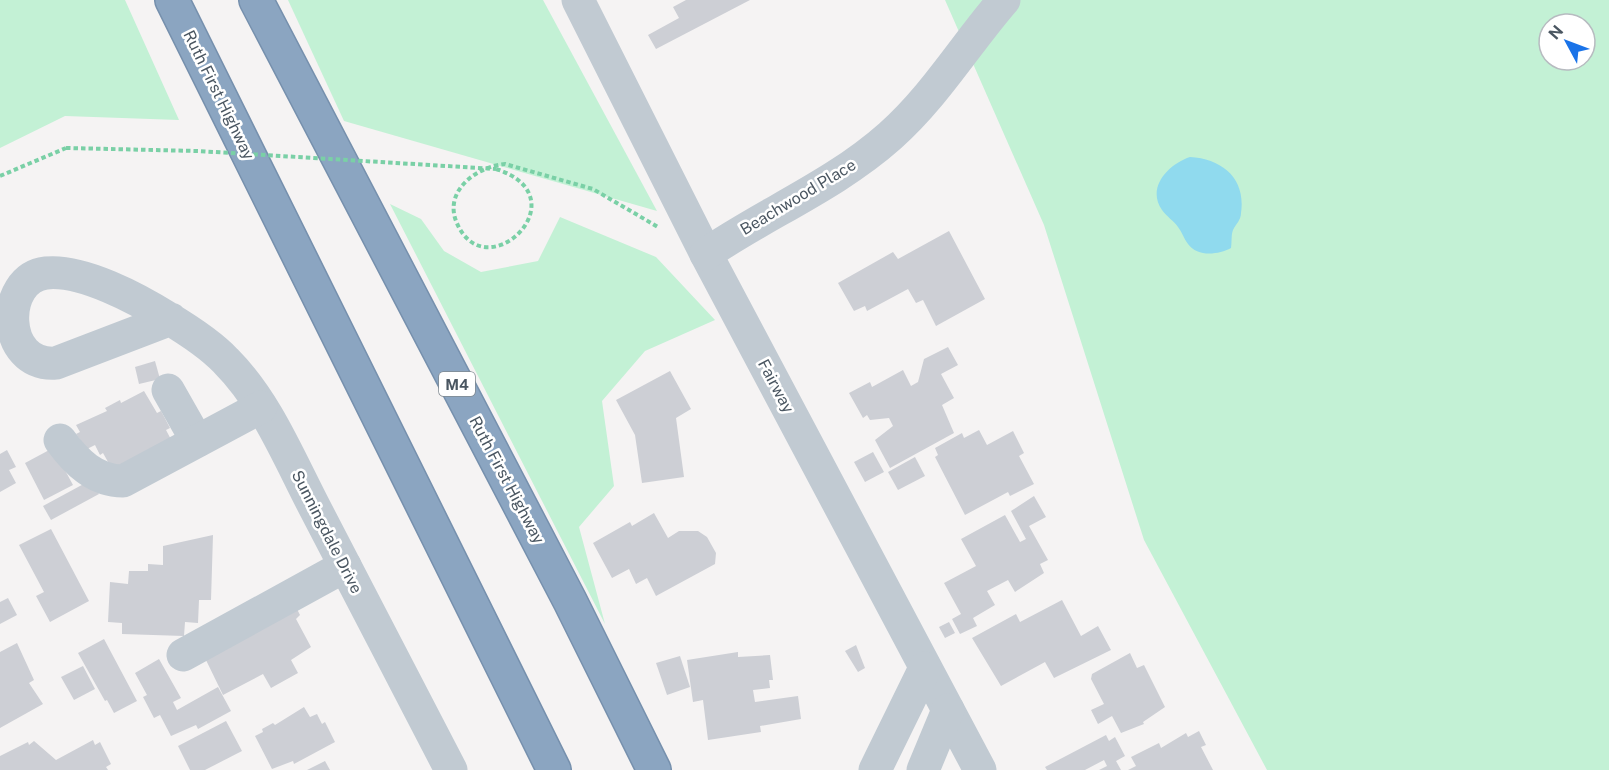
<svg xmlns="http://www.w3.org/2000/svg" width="1609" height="770" font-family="'Public Sans',sans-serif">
	<rect width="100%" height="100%" fill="#f5f3f3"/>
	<g fill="#c3f1d5" fill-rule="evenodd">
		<path d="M0,0H125L179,120L65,116L0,148Z"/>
		<path d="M288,0H543L657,211L344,121Z"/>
		<path d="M945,0H1609V770H1267L1144,540L1044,225ZM1549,24H1585V60H1549Z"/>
		<path d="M390,204L421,219L444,251L481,272L538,261L560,217L656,257L715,320L645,351L602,401L614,486L579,527L605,624Z"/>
	</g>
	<path fill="#90daee" d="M1190,157C1223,159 1246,179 1241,213C1241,220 1236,224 1233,230C1231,235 1232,242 1231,248C1218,255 1197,257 1188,244C1184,239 1182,232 1178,227C1174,221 1167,217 1162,210C1146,187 1169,164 1190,157Z"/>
	<g fill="#cdcfd5">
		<path d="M686,0H750L656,49L648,35L679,18L673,7Z"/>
		<path d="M949,231L985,299L936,326L923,300L916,303L908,289L867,311L865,306L854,311L838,283L893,252L898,259Z"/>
		<path d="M948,347L958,365L941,374L954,398L942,405L954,433L890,468L875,440L893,426L889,418L870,420L867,415L863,418L849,393L870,382L872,387L903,370L911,386L918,382L924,359Z"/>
		<path d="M155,361L160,379L139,384L135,367Z"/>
		<path d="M670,371L691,409L676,418L684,477L642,483L635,435L616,400Z"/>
		<path d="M144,391L157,413L161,411L170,428L166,430L175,447L117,478L103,453L100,455L95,445L87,449L76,434L80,432L76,425L107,411L105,408L120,400L121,403Z"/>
		<path d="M979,430L987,445L1013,431L1024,453L1019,456L1034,484L1010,496L1008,492L965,515L935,457L938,455L935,448L962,433L964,438Z"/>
		<path d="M53,448L73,485L44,500L25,463Z"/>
		<path d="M7,450L16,467L9,470L16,483L0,492V454Z"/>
		<path d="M873,452L884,472L865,482L854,462Z"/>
		<path d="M915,457L925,476L898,490L888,472Z"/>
		<path d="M91,480L99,494L51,520L43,506Z"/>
		<path d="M1034,496L1046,517L1029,526L1048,560L1040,564L1044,573L1015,592L1008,580L987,591L995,605L973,618L977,626L960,634L952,619L961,614L944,583L976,566L961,539L1005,515L1020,542L1026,539L1011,511Z"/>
		<path d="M654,513L668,538L679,531H698L707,537L716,553L715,564L656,596L647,578L636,584L629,569L612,578L593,543L630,522L632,526Z"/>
		<path d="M51,529L89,601L50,622L36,596L44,592L19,545Z"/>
		<path d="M213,535L211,600H199L198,623L185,622L184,636L122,634V623L108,622L110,582L128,584L129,571H148V564L163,565V546Z"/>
		<path d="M8,598L17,615L0,624V602Z"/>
		<path d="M1062,600L1081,636L1098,626L1111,650L1054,678L1045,662L1001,686L972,638L1016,614L1020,622Z"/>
		<path d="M294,603L300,615L296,619L311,647L291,660L298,673L271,688L263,674L223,695L205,658Z"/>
		<path d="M949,622L955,633L945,638L939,627Z"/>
		<path d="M104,639L137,701L114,713L107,700L105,701L78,653Z"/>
		<path d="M17,643L34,680L29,683L43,704L0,728V652Z"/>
		<path d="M856,645L865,668L858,672L845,651Z"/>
		<path d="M738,652V657L770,655L773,680H769L770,688L753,690L755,702L798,696L801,719L760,726L761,732L708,740L703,700L693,702L687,660Z"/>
		<path d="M1130,653L1137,668L1144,665L1165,707L1143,722L1144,724L1121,733L1112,716L1098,724L1091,710L1104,704L1091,679L1092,674Z"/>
		<path d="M680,656L690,687L667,695L656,663Z"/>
		<path d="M159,659L181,698L173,702L177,710L218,687L231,711L198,729L196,725L171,736L160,715L154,718L143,697L147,695L135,673Z"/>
		<path d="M83,666L95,689L74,700L61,677Z"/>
		<path d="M304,707L310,717L317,714L322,724L325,722L335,742L294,764L293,761L272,769L255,736L263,732L262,729L273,723L275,725Z"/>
		<path d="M226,721L242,751L205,770H190L178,746Z"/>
		<path d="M1199,731L1206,745L1201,747L1213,770H1128L1136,766L1131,757L1159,743L1161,748L1186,733L1188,737Z"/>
		<path d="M1106,735L1109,741L1115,737L1125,756L1116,761L1121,770H1099L1107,766L1104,760L1085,770H1047L1045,767Z"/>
		<path d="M93,740L95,745L100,742L111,764L106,767L108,770H0V756L28,742L29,745L34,741L56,760Z"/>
		<path d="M325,761L330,770H307Z"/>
	</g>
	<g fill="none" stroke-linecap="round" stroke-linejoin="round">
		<defs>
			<g id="highway">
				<path d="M172,0L554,770"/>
				<path d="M256,0L570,601L654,770"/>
			</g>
		</defs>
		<use href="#highway" stroke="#7690ad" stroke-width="36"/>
		<g stroke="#7ad0a6" stroke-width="4" stroke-dasharray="4.5 3" stroke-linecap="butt">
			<path d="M496,169C584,197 484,293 456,221C444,189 479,166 505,164L593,189L658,227"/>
			<path d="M0,176L66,148"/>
		</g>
		<g stroke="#c1cad2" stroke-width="33">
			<path d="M578,0L706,254L980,770"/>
			<path d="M706,254C766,213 835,185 890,136C935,96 965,45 1004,0"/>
			<path d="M171,319L56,363C0,367 0,278 46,273C82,269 138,299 168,318C188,330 210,344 226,361C267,402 290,461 317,512C362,598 406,684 451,770"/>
			<path d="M168,390L197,441"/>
			<path d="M60,440C76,462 95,481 123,481L261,407"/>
			<path d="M183,655L345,566"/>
			<path d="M875,770L925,668"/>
			<path d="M923,770L948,710"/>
		</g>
		<use href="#highway" stroke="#8ba5c1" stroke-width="33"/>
		<path stroke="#7ad0a6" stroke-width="4" stroke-dasharray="4.5 3" stroke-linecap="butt" d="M66,148L198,151L496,169"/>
	</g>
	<g text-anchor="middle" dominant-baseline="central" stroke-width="5" stroke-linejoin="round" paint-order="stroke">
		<rect fill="#fff" stroke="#808990" stroke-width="1.5" x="439" y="372" width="36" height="24" rx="4.5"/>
		<g font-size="15" font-weight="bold" fill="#4a5661">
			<text x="457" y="384">M4</text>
		</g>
		<g font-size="16" fill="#4a5661" stroke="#fff">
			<text transform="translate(219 95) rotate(64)">Ruth First Highway</text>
			<text transform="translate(798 197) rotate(-31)">Beachwood Place</text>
			<text transform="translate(776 386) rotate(62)">Fairway</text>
			<text transform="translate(507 480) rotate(62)">Ruth First Highway</text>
			<text transform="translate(327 532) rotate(63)">Sunningdale Drive</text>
		</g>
	</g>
	<g transform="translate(1567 42) rotate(311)"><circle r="28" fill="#ffffff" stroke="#b7bbc0" stroke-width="1.5"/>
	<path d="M0-4.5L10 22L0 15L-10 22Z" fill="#1a73e8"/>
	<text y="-9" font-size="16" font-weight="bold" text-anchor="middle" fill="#4a5661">N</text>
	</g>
</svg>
